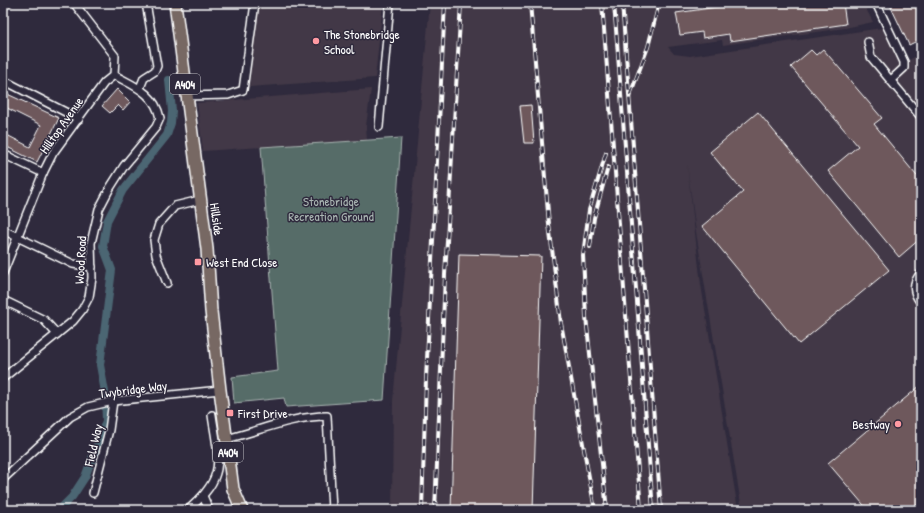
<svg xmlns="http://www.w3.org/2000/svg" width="924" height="513" font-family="'Patrick Hand',sans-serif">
	<rect width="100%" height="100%" fill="#2f2a3d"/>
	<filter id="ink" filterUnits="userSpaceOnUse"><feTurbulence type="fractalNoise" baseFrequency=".025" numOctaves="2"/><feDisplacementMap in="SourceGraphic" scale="8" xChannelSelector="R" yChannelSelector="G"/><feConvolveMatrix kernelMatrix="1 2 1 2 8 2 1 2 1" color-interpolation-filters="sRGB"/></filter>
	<g filter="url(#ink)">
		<g fill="#423846">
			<path d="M258,3H383L375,78L249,87Z"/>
			<path d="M430,3H863L873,22L845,28L723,45L722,40L668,47L674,54L690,56L882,28L901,65L921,53V510H742L696,232L687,164L701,285L738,510H392L393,401Z"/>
			<path d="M371,89L366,126L367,140L203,151L197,103Z"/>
		</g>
		<path fill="#566c67" stroke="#aab6b3" d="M401,138L384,400L286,407L284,398L234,403L232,377L278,371L261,147Z"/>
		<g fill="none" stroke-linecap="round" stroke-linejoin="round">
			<path stroke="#4c6673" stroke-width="8" d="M59,510L72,497L85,477L106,421L105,392L100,365L112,270L103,246L107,221L123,190L167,135L171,123L172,111L169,80"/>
		</g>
		<g fill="#6e595c" stroke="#fff">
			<path d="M745,3H843L846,24L730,41L729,34L703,38L702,32L680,35L676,13Z"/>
			<path d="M889,3H921V39L909,45Z"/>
			<path d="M823,49L882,118L874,124L921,181V238L899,257L828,171L858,146L791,67L811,50L816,55Z"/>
			<path d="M117,89L130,102L123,110L118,105L110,113L102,106Z"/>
			<path d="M3,92L59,118L37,162L3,145V133L30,147L41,125L3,106Z"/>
			<path d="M531,105L534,143H524L520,106Z"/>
			<path d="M758,112L889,270L799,344L702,226L743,192L710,152Z"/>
			<path d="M459,254L541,256L533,510H451Z"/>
			<path d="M921,385V502L911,510H868L828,463Z"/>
		</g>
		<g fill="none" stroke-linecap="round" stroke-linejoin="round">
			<defs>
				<path id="pedestrian" d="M3,5L9,3"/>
				<g id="minor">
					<path d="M74,3L115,56L114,75"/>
					<path d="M876,3L904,62V68L891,80"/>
					<path d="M868,42L871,57L921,117"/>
					<path d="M3,80L79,119"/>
					<path d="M140,88L144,78L155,71L157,66L146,3"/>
					<path d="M186,96L228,95L243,90L255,3"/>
					<path d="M379,127L390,3"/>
					<path d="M3,154L43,173"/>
					<path d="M3,230L73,264L92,267"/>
					<path d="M3,273L43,173L53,153L104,83L114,75"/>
					<path d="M921,273C912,283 913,293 921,303"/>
					<path d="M167,283L156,255L154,240L159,224L175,206L200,200"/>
					<path d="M3,300L44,320L57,334"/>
					<path d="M3,378L73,321L82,310L89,297L92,278L91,243L99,209L110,188L124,166L156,127L160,118C155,93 134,86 114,75"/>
					<path d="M226,439C259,431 293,416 327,416L332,510"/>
					<path d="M3,479L70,417L88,407L113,401L220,390"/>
					<path d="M93,493L109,430L113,401"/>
					<path d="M203,496L209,510"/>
					<path d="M188,510C199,500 212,488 216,473C221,458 214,431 212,415"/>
				</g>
				<path id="primary" d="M175,3L207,249L211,311L220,390L233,489L242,510"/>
			</defs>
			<use href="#pedestrian" stroke="#fff" stroke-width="8"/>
			<use href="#minor" stroke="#fff" stroke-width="10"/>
			<use href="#primary" stroke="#fff" stroke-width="14"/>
			<use href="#pedestrian" stroke="#2f2a3d" stroke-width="5.5"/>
			<use href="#minor" stroke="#2f2a3d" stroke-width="7"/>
			<use href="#primary" stroke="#776864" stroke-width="11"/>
			<defs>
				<g id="rail">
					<path d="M530,3L549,224L561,323L595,510"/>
					<path d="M602,3L641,510"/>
					<path d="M614,3L653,510"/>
					<path d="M622,3L661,510"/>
					<path d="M630,95L648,47L659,3"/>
					<path d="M606,153L589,210L583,255L586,317L607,510"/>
					<path d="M590,247L594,218L608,167"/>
					<path d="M422,510L426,379L445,3"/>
					<path d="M435,510L445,275L461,3"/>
				</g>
			</defs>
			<use href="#rail" stroke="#fff" stroke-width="4"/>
			<use href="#rail" stroke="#2f2a3d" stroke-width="2.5" stroke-dasharray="8" stroke-linecap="butt"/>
		</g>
	</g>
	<g fill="#ff9aa2" stroke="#2f2a3d" stroke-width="1.5">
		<circle cx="316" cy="41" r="4"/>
		<rect x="194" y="258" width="8" height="8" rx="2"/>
		<rect x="226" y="409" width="8" height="8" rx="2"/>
		<circle cx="898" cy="424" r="4"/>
	</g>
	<g text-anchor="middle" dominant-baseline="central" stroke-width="3" stroke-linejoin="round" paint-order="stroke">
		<g fill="#2f2a3d" stroke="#c1bfc5" stroke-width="1">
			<rect x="170" y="74" width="30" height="20" rx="3"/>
			<rect x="213" y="442" width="30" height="20" rx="3"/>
		</g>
		<g font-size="12" font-weight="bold" fill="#fff">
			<text x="185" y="84">A404</text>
			<text x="228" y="452">A404</text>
		</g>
		<g font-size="13" fill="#fff" stroke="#2f2a3d" text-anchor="start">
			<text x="324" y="34">The Stonebridge<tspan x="324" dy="15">School</tspan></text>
			<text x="206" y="262">West End Close</text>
			<text x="238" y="413">First Drive</text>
			<text x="890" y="424" text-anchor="end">Bestway</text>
		</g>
		<g font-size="13" fill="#fff" stroke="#2f2a3d">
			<text transform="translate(61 125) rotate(-55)">Hilltop Avenue</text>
			<text transform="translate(217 219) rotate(82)">Hillside</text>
			<text transform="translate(80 260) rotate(-87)">Wood Road</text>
			<text transform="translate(133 389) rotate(-7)">Twybridge Way</text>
			<text transform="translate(93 445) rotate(-77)">Field Way</text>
		</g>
		<g font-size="13" fill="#aab6b3" stroke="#2f2a3d">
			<text x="331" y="201">Stonebridge<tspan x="331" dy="15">Recreation Ground</tspan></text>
		</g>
	</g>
	<rect width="924" height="513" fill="none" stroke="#2f2a3d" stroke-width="16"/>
	<rect x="8" y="8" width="908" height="497" fill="none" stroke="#fff" stroke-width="1.5" filter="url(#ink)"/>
</svg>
